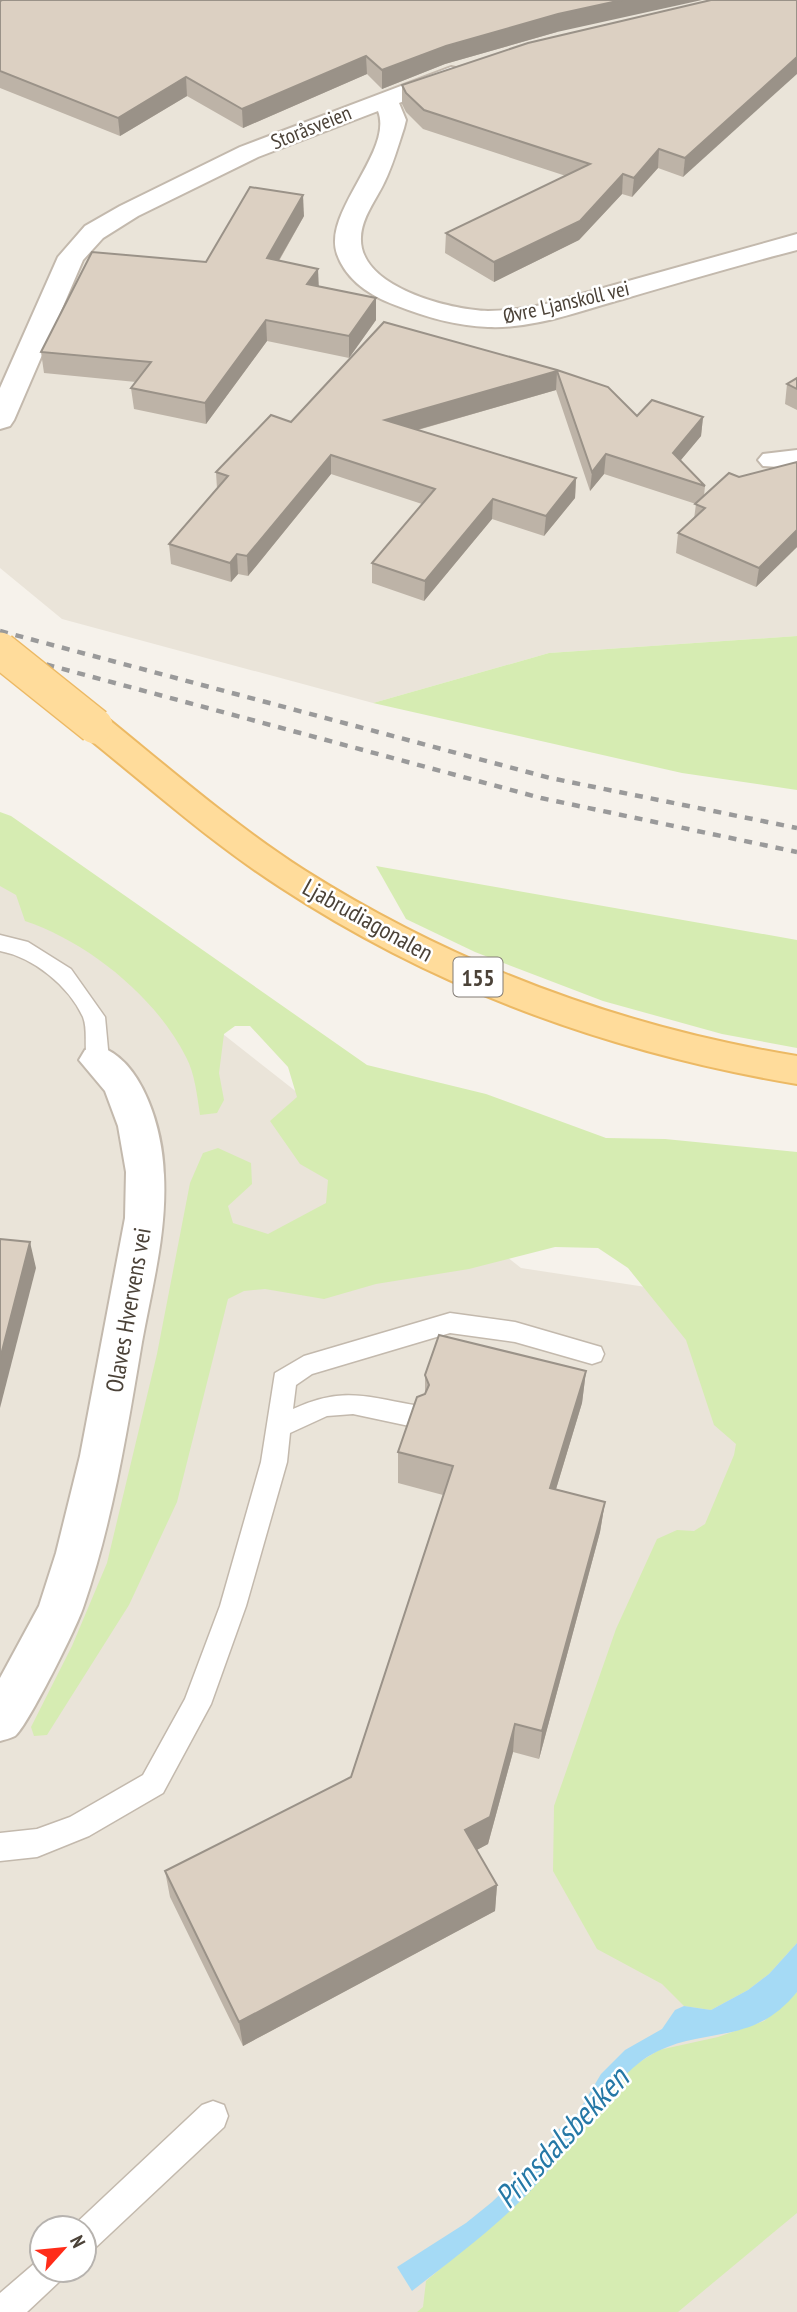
<svg xmlns="http://www.w3.org/2000/svg" width="797" height="2312" font-family="'PT Sans Narrow',sans-serif">
	<rect width="100%" height="100%" fill="#f6f2eb"/>
	<g fill="#eae4d9" fill-rule="evenodd">
		<path d="M0,0H797V636L549,653L373,703L62,619L0,568Z"/>
		<path d="M0,859L521,1268L797,1310V2312H0ZM42,2228H84V2270H42Z"/>
	</g>
	<g fill="#d6ecb2">
		<path d="M797,636V790L682,773L373,703L549,653Z"/>
		<path d="M0,812L11,816L367,1065L486,1094L606,1138L665,1139L797,1152V1943L769,1974L748,1990L711,2010L684,2006L662,1984L597,1949L553,1871L554,1806L616,1629L657,1539L677,1530L694,1531L705,1524L734,1455L736,1444L714,1425L686,1340L628,1268L598,1248L555,1247L469,1269L376,1284L324,1299L265,1289L244,1291L228,1299L177,1502L129,1605L47,1735L34,1736L31,1727L72,1646L107,1563L157,1354L190,1183L203,1153L218,1148L251,1163L252,1184L228,1206L233,1223L268,1234L326,1203L328,1180L300,1164L270,1121L297,1097L288,1067L250,1026H235L224,1034L219,1073L224,1100L217,1113L200,1115C197,1096 195,1074 186,1057C156,997 88,942 25,921L16,895L0,886Z"/>
		<path d="M376,866L797,940V1048L722,1034L603,1001L475,952L406,919Z"/>
		<path d="M797,1992V2213L678,2312H417L423,2307L426,2281L525,2196L582,2131L624,2074L638,2063L659,2050L718,2037L764,2021Z"/>
	</g>
	<path fill="#a5daf5" d="M797,1943V1992C754,2045 708,2027 658,2051C627,2066 612,2092 592,2118C576,2139 558,2159 541,2179C508,2218 453,2259 412,2291L397,2267L466,2223L492,2202L523,2172L559,2129L576,2116L601,2074L625,2050L662,2029L675,2010L684,2006L711,2010L748,1990L769,1974Z"/>
	<g fill="none" stroke-linecap="round" stroke-linejoin="round">
		<defs>
			<g id="service">
				<path d="M0,935L28,942L71,969L105,1017L109,1060L106,1066H90C82,1051 89,1032 83,1017C69,986 33,957 0,951Z"/>
				<path d="M450,1313L515,1322L601,1347L604,1354L601,1361L592,1364L515,1342L450,1333L312,1374L296,1385L293,1409C342,1387 363,1396 414,1405L423,1409L426,1416L423,1423L414,1427L353,1414L327,1416L290,1433L287,1462L246,1606L211,1704L163,1793L89,1836L37,1857L0,1861V1833L37,1829L70,1817L143,1775L185,1699L220,1606L261,1462L275,1373L304,1356Z"/>
				<path d="M213,2101L224,2105L228,2116L224,2127L95,2248L84,2253V2228L73,2226L202,2105Z"/>
				<path d="M42,2257V2270H65L60,2281L27,2312H0V2293Z"/>
			</g>
			<g id="minor">
				<path d="M451,67L460,69L463,74L460,79L399,103L406,120L404,128C398,146 393,165 384,183C376,200 362,217 361,237C358,287 450,310 488,311C508,311 527,308 546,304L797,234V250C739,265 681,282 623,299C579,311 534,329 488,327C457,326 425,317 395,305C371,296 346,280 337,254C322,212 394,151 378,111L258,157L138,216L103,238L83,260L14,420L10,426L0,429V388L58,257L85,226L120,206L240,147Z"/>
				<path d="M797,450V468L763,466L758,460L763,454Z"/>
				<path d="M98,1046C144,1060 163,1132 164,1175C167,1232 152,1287 142,1342C127,1431 113,1520 84,1605C78,1625 27,1727 15,1736C11,1738 4,1740 0,1741V1678L39,1606L56,1553L80,1456L125,1218L126,1172L118,1126L105,1091L79,1060L85,1050Z"/>
			</g>
			<path id="primary" d="M95,715L107,718C171,770 234,825 304,870C456,966 621,1027 797,1056V1084C612,1053 437,990 280,887C210,842 148,786 83,734L79,726L83,718Z"/>
		</defs>
		<use href="#service" stroke="#c3b9ad" stroke-width="3"/>
		<use href="#minor" stroke="#c3b9ad" stroke-width="4"/>
		<use href="#primary" stroke="#ecb964" stroke-width="4"/>
		<use href="#service" fill="#fff" fill-rule="evenodd"/>
		<use href="#minor" fill="#fff" fill-rule="evenodd"/>
		<use href="#primary" fill="#ffdc9b" fill-rule="evenodd"/>
		<g stroke="#9a9a9a" stroke-width="4.5" stroke-dasharray="8 8" stroke-linecap="butt">
			<path d="M0,631L550,778L797,828"/>
			<path d="M0,652L541,798L797,852"/>
		</g>
		<defs>
			<path id="primary-bridge" d="M0,650L95,726"/>
		</defs>
		<use href="#primary-bridge" stroke="#ecb964" stroke-width="38" stroke-linecap="butt"/>
		<use href="#primary-bridge" stroke="#ffdc9b" stroke-width="35"/>
	</g>
	<g fill="#bdb3a7">
		<path d="M0,0L557,32L445,64L382,89L367,74L243,128L187,96L120,136L0,88Z"/>
		<path d="M711,0L683,177L658,168L632,197L622,194L579,240L494,282L445,253L446,233L566,176L423,129L406,112L402,104V85Z"/>
		<path d="M304,216L279,261L319,286L376,298V320L349,358L267,341L206,424L134,409L131,388L136,382L44,373L41,352L206,262Z"/>
		<path d="M557,370L637,416L703,417L701,436L680,461L705,486L704,496L739,477L797,462V547L756,587L676,553L678,533L694,519L696,504L604,474L590,491L556,390L418,430L576,478L575,498L544,536L492,519L424,601L372,583V563L422,504L331,474L248,576L238,574L231,582L171,564L169,544L217,489L216,472L291,422Z"/>
		<path d="M797,378V410L785,404L787,384Z"/>
		<path d="M586,1371L582,1403L556,1489L605,1502L600,1532L539,1759L513,1752L488,1844L476,1850L497,1885L495,1911L243,2046L170,1897L165,1871L351,1777L443,1495L398,1483V1452L425,1394V1375Z"/>
	</g>
	<g fill="#9a9288">
		<path d="M622,0H702L557,32L445,64L382,89V70L446,46L558,14Z"/>
		<path d="M366,56L367,74L243,128L242,109Z"/>
		<path d="M797,57V74L683,177L685,158Z"/>
		<path d="M186,77L187,96L120,136L118,118Z"/>
		<path d="M659,149L658,168L632,197L634,178Z"/>
		<path d="M623,174L622,194L579,240L494,282V262Z"/>
		<path d="M303,195L304,216L268,279L267,258Z"/>
		<path d="M318,269L319,290L307,284Z"/>
		<path d="M376,298V320L349,358V336Z"/>
		<path d="M266,320L267,341L206,424L205,403Z"/>
		<path d="M557,371L556,390L385,439V420Z"/>
		<path d="M703,417L701,436L670,473L673,453Z"/>
		<path d="M606,454L604,474L590,491L592,472Z"/>
		<path d="M331,455V474L248,576L247,556Z"/>
		<path d="M576,478L575,498L544,536L546,516Z"/>
		<path d="M493,499L492,519L424,601L425,581Z"/>
		<path d="M797,530V547L756,587L759,568Z"/>
		<path d="M237,554L238,574L231,582L230,563Z"/>
		<path d="M30,1242L36,1268L0,1408V1359Z"/>
		<path d="M586,1371L582,1403L547,1519L550,1488Z"/>
		<path d="M605,1502L600,1532L539,1759L542,1731Z"/>
		<path d="M515,1724L513,1752L488,1844L464,1857L465,1830Z"/>
		<path d="M497,1885L495,1911L243,2046L239,2022Z"/>
	</g>
	<g fill="#dcd0c2" stroke="#9a9288" stroke-width="2">
		<path d="M2,0H622L558,14L446,46L382,70L366,56L242,109L186,77L118,118L0,71V1Z"/>
		<path d="M711,0H797V57L685,158L659,149L634,178L623,174L580,221L494,262L446,233L590,164L424,110L406,93L402,85L528,43Z"/>
		<path d="M250,187L303,195L267,258L318,269L307,284L376,298L349,336L266,320L205,403L131,388L151,362L41,352L92,252L206,262Z"/>
		<path d="M384,322L557,370L608,387L637,416L652,400L703,417L673,453L705,486L606,454L592,472L557,371L385,420L576,478L546,516L493,499L425,581L372,563L435,489L331,455L247,556L237,554L230,563L169,544L228,476L216,472L271,415L291,422Z"/>
		<path d="M797,378V389L787,384Z"/>
		<path d="M797,462V530L759,568L678,533L705,508L695,504L729,473L739,477Z"/>
		<path d="M0,1239L30,1242L0,1359Z"/>
		<path d="M439,1335L586,1371L550,1488L605,1502L542,1731L515,1724L490,1817L465,1830L497,1885L239,2022L165,1871L351,1777L453,1466L398,1452L417,1397L425,1394L429,1385L425,1375Z"/>
	</g>
	<g text-anchor="middle" dominant-baseline="central" stroke-width="5" stroke-linejoin="round" paint-order="stroke">
		<g font-size="21" fill="#4b4238" stroke="#fff">
			<text transform="translate(311 127) rotate(-22)">Storåsveien</text>
			<text transform="translate(566 302) rotate(-13)">Øvre Ljanskoll vei</text>
		</g>
		<rect fill="#fff" stroke="#817b74" stroke-width="2" x="453.5" y="957.5" width="49" height="39" rx="5"/>
		<g font-size="23" font-weight="bold" fill="#4b4238">
			<text x="478" y="977">155</text>
		</g>
		<g font-size="24" fill="#4b4238" stroke="#fff">
			<text transform="translate(368 920) rotate(29)">Ljabrudiagonalen</text>
			<text transform="translate(128 1310) rotate(-80)">Olaves Hvervens vei</text>
		</g>
		<g font-size="32" font-style="italic" fill="#2578a6" stroke="#fff">
			<text transform="translate(561 2137) rotate(-47)">Prinsdalsbekken</text>
		</g>
	</g>
	<g transform="translate(63 2249) rotate(63)"><circle r="33" fill="#ffffff" stroke="#b7b3af" stroke-width="2"/>
	<path d="M0-5L12 26L0 18L-12 26Z" fill="#ff2c19"/>
	<text y="-10" font-size="19" font-weight="bold" text-anchor="middle" fill="#4b4238">N</text>
	</g>
</svg>
